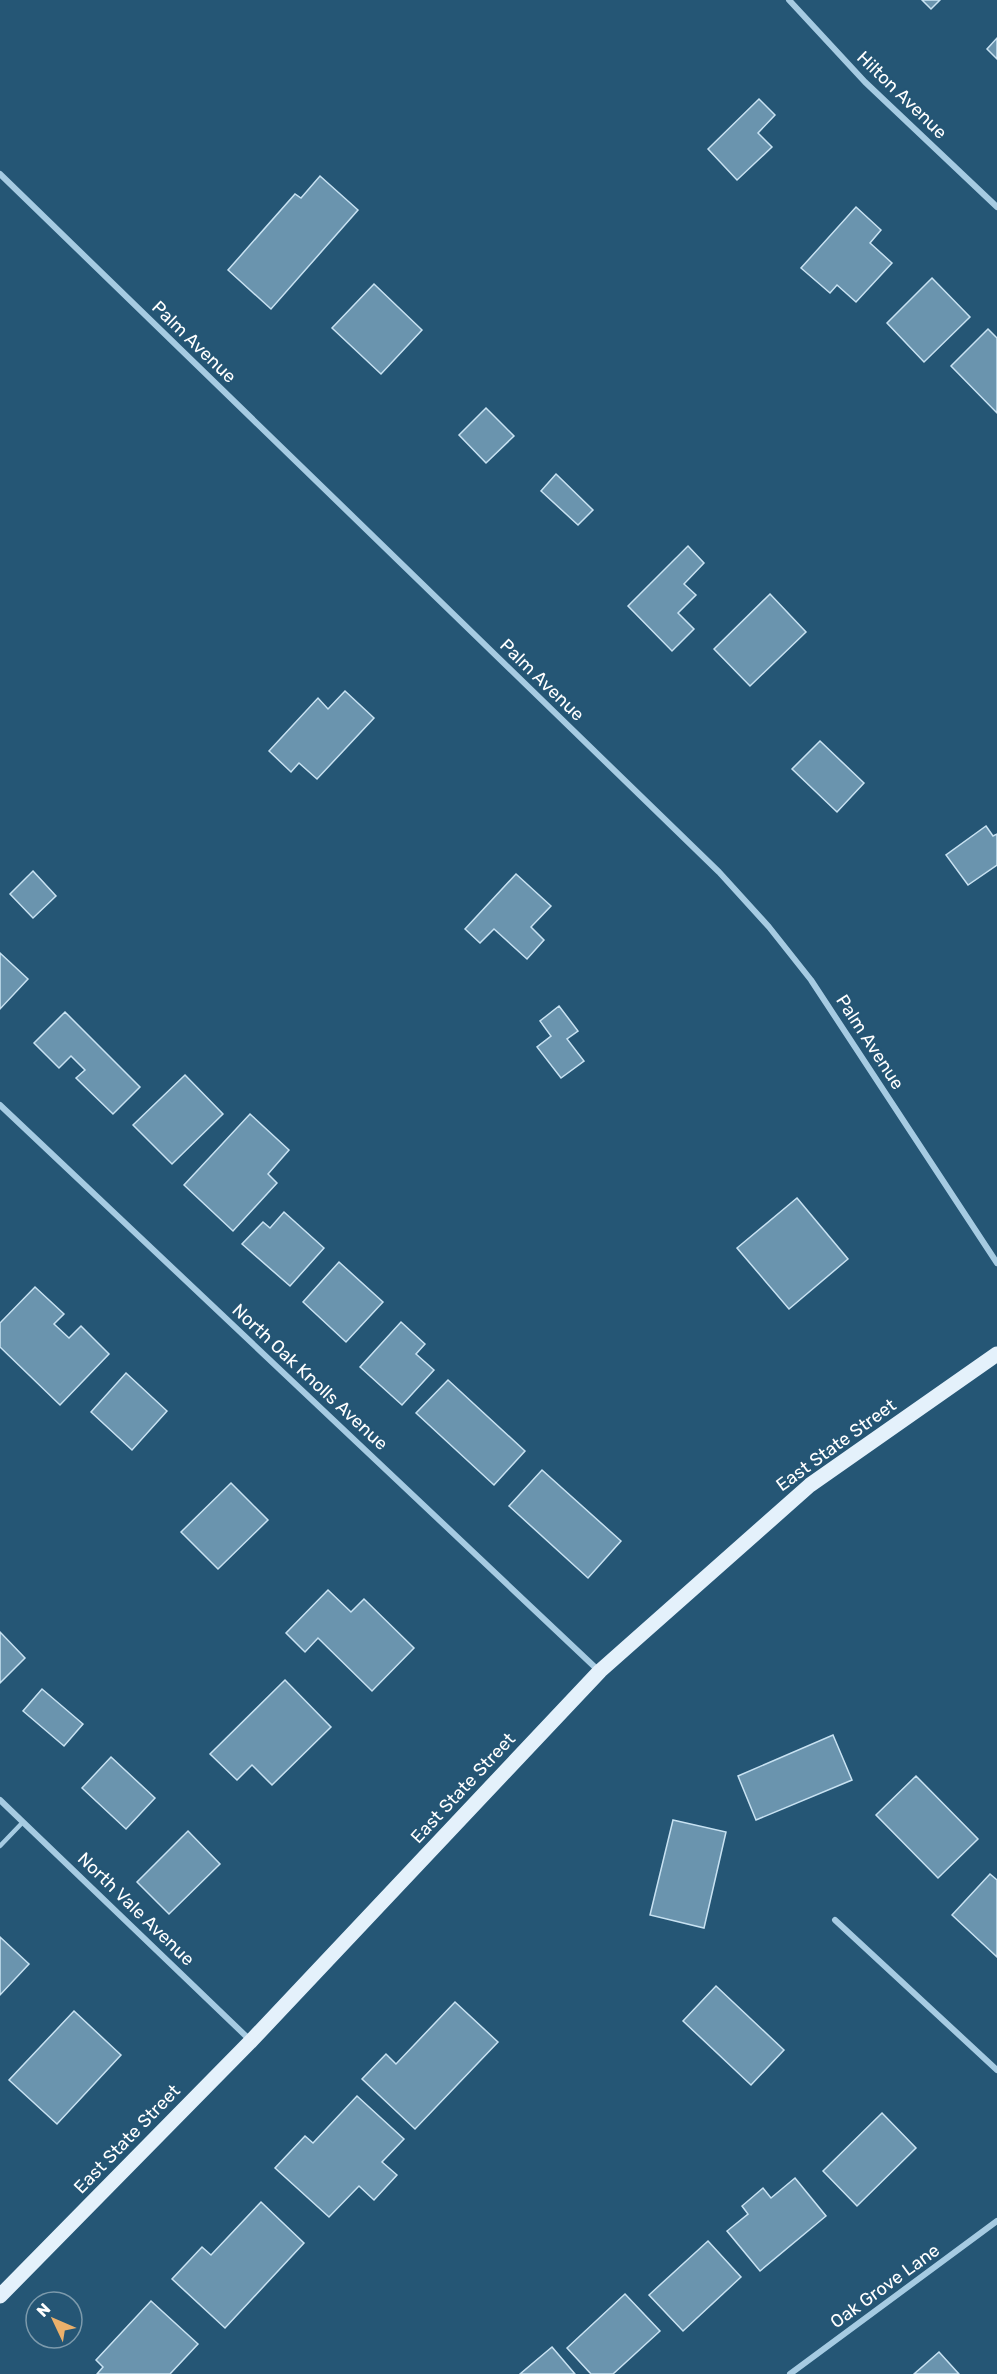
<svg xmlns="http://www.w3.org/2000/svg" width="997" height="2374" font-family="Rubik,sans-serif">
	<rect width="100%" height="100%" fill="#255675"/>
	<g fill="#6a94ae" stroke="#c8e2f2" stroke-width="1.5">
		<path d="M922,0H940L931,9Z"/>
		<path d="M997,38V59L987,49Z"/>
		<path d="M759,99L775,115L758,133L772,147L737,180L708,149Z"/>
		<path d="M320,176L358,210L271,309L228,270L295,194L301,198Z"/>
		<path d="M856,207L881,230L870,243L892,263L856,302L837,285L830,293L801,268Z"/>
		<path d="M932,278L970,317L924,362L887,323Z"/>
		<path d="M374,284L422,330L381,374L332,328Z"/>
		<path d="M988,329L997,338V413L951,366Z"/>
		<path d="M486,408L514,436L486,463L459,435Z"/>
		<path d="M556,474L593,510L578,525L541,491Z"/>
		<path d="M688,546L704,563L684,584L696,595L678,613L694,629L672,651L628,606Z"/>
		<path d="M770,594L806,632L750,686L714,649Z"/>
		<path d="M345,691L374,718L317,779L299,763L291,772L269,751L318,698L328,709Z"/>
		<path d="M820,741L864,783L837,812L792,769Z"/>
		<path d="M986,826L993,836L997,834V865L968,885L946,855Z"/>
		<path d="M33,871L56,896L33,918L10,894Z"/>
		<path d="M516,874L551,906L531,927L544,940L527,959L494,929L480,943L465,929Z"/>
		<path d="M0,953L28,979L0,1009Z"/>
		<path d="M559,1006L578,1031L567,1039L584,1061L561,1078L537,1047L551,1036L540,1021Z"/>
		<path d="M65,1012L140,1087L113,1114L76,1078L85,1070L71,1056L59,1068L34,1043Z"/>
		<path d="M185,1075L223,1114L172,1164L133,1125Z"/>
		<path d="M250,1114L289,1150L268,1174L277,1183L233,1231L184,1185Z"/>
		<path d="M797,1198L848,1259L789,1309L737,1248Z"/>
		<path d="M284,1212L324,1248L290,1286L242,1244L263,1222L270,1228Z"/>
		<path d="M339,1262L383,1302L346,1342L303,1302Z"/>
		<path d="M35,1287L64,1314L54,1324L69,1338L81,1326L109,1354L60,1405L0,1347V1323Z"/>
		<path d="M401,1322L425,1344L416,1354L434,1370L402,1405L360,1367Z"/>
		<path d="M126,1373L167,1411L132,1450L91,1412Z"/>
		<path d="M448,1380L525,1451L494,1485L416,1413Z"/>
		<path d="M542,1470L621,1541L588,1578L509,1506Z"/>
		<path d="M231,1483L268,1520L218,1569L181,1532Z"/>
		<path d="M328,1590L351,1612L364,1599L414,1648L372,1691L318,1638L305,1652L286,1633Z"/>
		<path d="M0,1632L25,1658L0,1683Z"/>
		<path d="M285,1680L331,1727L272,1785L252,1765L237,1780L210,1754Z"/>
		<path d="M42,1689L83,1724L64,1746L23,1711Z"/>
		<path d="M833,1735L852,1780L756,1820L738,1776Z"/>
		<path d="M111,1757L155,1798L126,1829L82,1788Z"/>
		<path d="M916,1776L978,1839L938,1878L876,1815Z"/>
		<path d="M673,1820L726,1832L704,1928L650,1915Z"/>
		<path d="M188,1831L220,1864L169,1914L137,1882Z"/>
		<path d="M990,1874L997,1880V1957L952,1915Z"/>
		<path d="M0,1937L29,1964L0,1995Z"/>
		<path d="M716,1986L784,2050L751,2085L683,2021Z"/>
		<path d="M455,2002L498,2042L415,2129L362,2079L386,2054L396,2064Z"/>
		<path d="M74,2011L121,2055L57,2124L9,2080Z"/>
		<path d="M357,2096L404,2139L382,2162L397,2175L374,2200L359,2186L329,2217L275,2168L305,2136L313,2143Z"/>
		<path d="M882,2113L916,2148L857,2206L823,2171Z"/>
		<path d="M795,2178L826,2216L760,2271L727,2231L748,2214L742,2206L763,2188L771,2198Z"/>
		<path d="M261,2202L304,2243L225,2328L172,2279L202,2247L211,2255Z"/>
		<path d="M708,2241L741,2277L683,2331L649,2295Z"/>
		<path d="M625,2294L660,2331L613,2374H591L567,2348Z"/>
		<path d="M151,2301L198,2344L170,2374H97L103,2367L96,2360Z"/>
		<path d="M552,2347L575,2374H520Z"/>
		<path d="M939,2352L959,2374H914Z"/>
	</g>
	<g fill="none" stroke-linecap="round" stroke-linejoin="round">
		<path stroke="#a6cbe2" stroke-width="4.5" d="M0,1846L23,1822"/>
		<g stroke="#a6cbe2" stroke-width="6">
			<path d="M789,0L865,82L997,207"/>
			<path d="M0,174L719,872L769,927L811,980L997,1263"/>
			<path d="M0,1105L599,1671"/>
			<path d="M0,1800L250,2040"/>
			<path d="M835,1920L997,2070"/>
			<path d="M790,2374L997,2221"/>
		</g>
		<path stroke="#e4f1fb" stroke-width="15" d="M0,2296L251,2041L600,1671L810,1485L997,1354"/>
	</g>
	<g text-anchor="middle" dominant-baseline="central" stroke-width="4.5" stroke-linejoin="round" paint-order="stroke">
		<g font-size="18" fill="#fff" stroke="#255675">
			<text transform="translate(902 95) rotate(44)">Hilton Avenue</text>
			<text transform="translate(194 342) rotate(44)">Palm Avenue</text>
			<text transform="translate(542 680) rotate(44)">Palm Avenue</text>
			<text transform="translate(870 1042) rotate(57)">Palm Avenue</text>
			<text transform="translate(310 1377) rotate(43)">North Oak Knolls Avenue</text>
			<text transform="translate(836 1445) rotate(-36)">East State Street</text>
			<text transform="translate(463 1788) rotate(-47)">East State Street</text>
			<text transform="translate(136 1909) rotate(44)">North Vale Avenue</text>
			<text transform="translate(127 2139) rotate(-46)">East State Street</text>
			<text transform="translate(885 2286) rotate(-36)">Oak Grove Lane</text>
		</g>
	</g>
	<g transform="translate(54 2320) rotate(314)"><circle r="28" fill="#255675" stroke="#7c9aac" stroke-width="1.5"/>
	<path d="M0-4.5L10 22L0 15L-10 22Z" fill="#ebb06b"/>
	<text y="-9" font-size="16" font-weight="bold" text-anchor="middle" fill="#ffffff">N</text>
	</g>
</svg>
